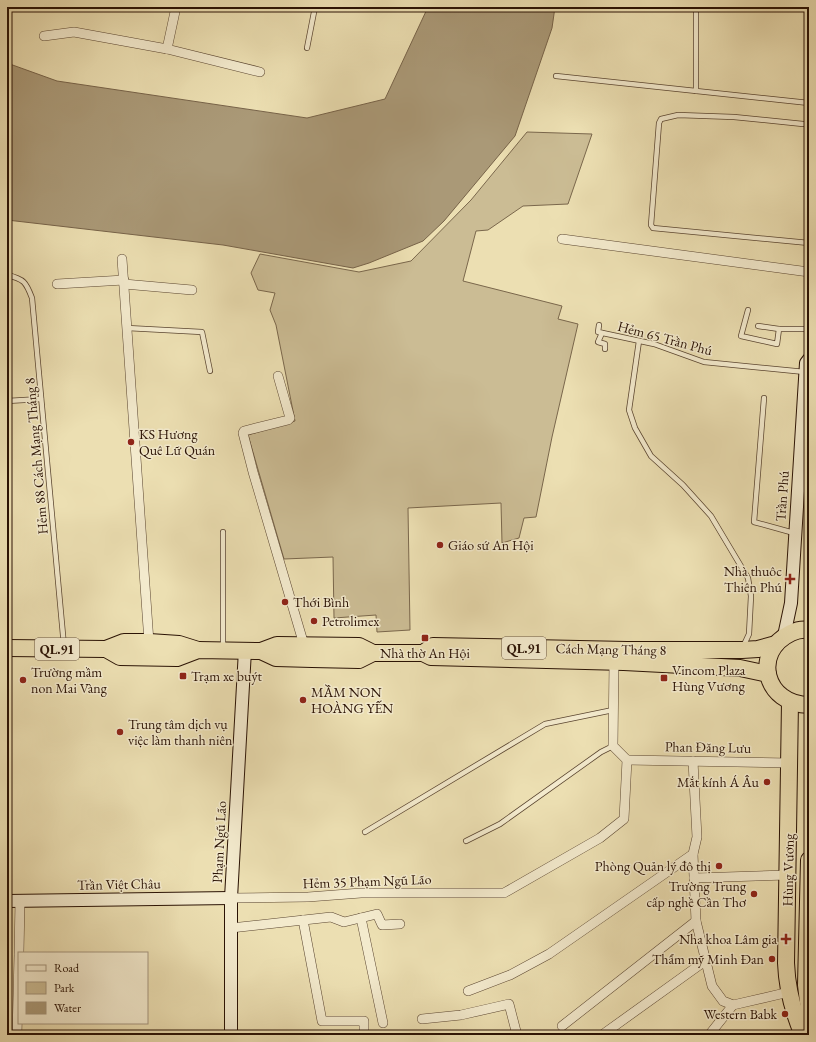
<svg xmlns="http://www.w3.org/2000/svg" width="816" height="1042" font-family="'EB Garamond',serif">
	<rect width="100%" height="100%" fill="#ecdfb2"/>
	<filter id="stains"><feTurbulence type="fractalNoise" baseFrequency=".005" numOctaves="4"/><feColorMatrix values="0 0 0 0 .2 0 0 0 0 .09 0 0 0 0 .02 0 0 0 .5 -.17"/></filter>
	<radialGradient id="worn" r=".72"><stop offset=".6" stop-color="#630" stop-opacity="0"/><stop offset="1" stop-color="#630" stop-opacity=".3"/></radialGradient>
	<path fill="#cbbc94" stroke="#7a674c" d="M527,132L592,134L568,204L523,206L488,230L476,231L463,281L562,306L558,319L578,324L552,437L536,517L524,518L519,538L502,543L501,503L408,508L410,630L377,632L376,615L334,618L333,557L284,559L248,435L295,421L276,325L270,310L275,293L258,290L251,273L260,254L359,272L411,261L471,200Z"/>
	<path fill="#a97" stroke="#776349" d="M428,7H555L552,28L515,136L444,221L423,241L369,263L353,268L223,245L7,220V63L57,81L307,118L385,99Z"/>
	<g fill="none" stroke-linecap="round" stroke-linejoin="round">
		<defs>
			<g id="lane">
				<path d="M696,7V91"/>
				<path d="M307,48L315,7"/>
				<path d="M556,76L809,103"/>
				<path d="M803,124L734,117L678,115L661,119L659,123L651,225L653,228L809,243"/>
				<path d="M7,275C24,279 26,282 32,298L64,646"/>
				<path d="M748,310L741,336L777,344L779,329H809"/>
				<path d="M599,325L598,332L654,344L704,362L805,372"/>
				<path d="M758,326L779,329"/>
				<path d="M127,328L202,332L210,371"/>
				<path d="M602,333L598,342L605,344V349"/>
				<path d="M639,341L629,410L635,428L651,456L683,485L711,516L748,578L751,596L749,634L743,647"/>
				<path d="M764,398L754,522L794,533"/>
				<path d="M7,401L41,399"/>
				<path d="M223,648V532"/>
				<path d="M365,832L545,724L613,710"/>
				<path d="M466,841L500,824L601,752L613,746"/>
			</g>
			<g id="street">
				<path d="M44,36L74,32L167,49L260,72"/>
				<path d="M167,49L176,7"/>
				<path d="M562,239L809,272"/>
				<path d="M122,259L149,642"/>
				<path d="M57,284L124,280"/>
				<path d="M124,284L192,290"/>
				<path d="M278,376L290,418L288,420L244,431L243,433L253,472L304,645"/>
				<path d="M627,760L789,763"/>
				<path d="M693,761L697,837L693,854L696,921L712,986L723,1001L733,1005"/>
				<path d="M694,878L788,875"/>
				<path d="M231,898L308,897L361,893H504L600,838L624,819L627,760L613,746L614,662"/>
				<path d="M361,918L383,1023"/>
				<path d="M303,920L322,1021H364V1035"/>
				<path d="M231,928L331,917L344,922L377,914L382,925L400,924"/>
				<path d="M19,953L20,901"/>
				<path d="M468,991L510,975L549,954L693,854"/>
				<path d="M422,1019L461,1015L509,1004L517,1035"/>
				<path d="M562,1026L696,921"/>
				<path d="M17,1035L19,955"/>
				<path d="M602,1035L705,961"/>
				<path d="M709,1035L733,1005L789,992"/>
			</g>
			<g id="secondary">
				<path d="M784,636L791,603L806,363L809,359"/>
				<path d="M7,901L231,898"/>
				<path d="M231,1035V898L245,650"/>
			</g>
			<g id="highway">
				<path d="M809,630C803,629 797,630 791,633C751,652 765,705 809,705"/>
				<path d="M7,648L106,649L124,642H149L179,644L198,650"/>
				<path d="M106,649L120,657L177,658L198,650L261,651L277,645L359,646L373,653H423L431,657L624,662L740,668L768,674"/>
				<path d="M261,651L276,658L312,659L359,660L373,653"/>
				<path d="M423,653L433,646L627,650H742L758,649L776,644"/>
				<path d="M790,702L786,963C787,988 793,1012 803,1035"/>
				<path d="M809,860L806,985L809,1010"/>
			</g>
		</defs>
		<use href="#lane" stroke="#5a4530" stroke-width="6"/>
		<use href="#street" stroke="#5a4530" stroke-width="10"/>
		<use href="#secondary" stroke="#2a1204" stroke-width="14"/>
		<use href="#highway" stroke="#2a1204" stroke-width="18"/>
		<use href="#lane" stroke="#f3eacd" stroke-width="4.5"/>
		<use href="#street" stroke="#f3eacd" stroke-width="9"/>
		<use href="#secondary" stroke="#f3eacd" stroke-width="12"/>
		<use href="#highway" stroke="#ecdfb2" stroke-width="16"/>
	</g>
	<g fill="#8f2418" stroke="#f3eacd" stroke-width="1.5">
		<circle cx="131" cy="442" r="4"/>
		<circle cx="440" cy="545" r="4"/>
		<path d="M788 573h4v4h4v4h-4v4h-4v-4h-4v-4h4z"/>
		<circle cx="285" cy="602" r="4"/>
		<circle cx="314" cy="621" r="4"/>
		<rect x="421" y="634" width="8" height="8" rx="2"/>
		<rect x="179" y="672" width="8" height="8" rx="2"/>
		<rect x="660" y="674" width="8" height="8" rx="2"/>
		<circle cx="23" cy="680" r="4"/>
		<circle cx="303" cy="700" r="4"/>
		<circle cx="120" cy="732" r="4"/>
		<circle cx="767" cy="782" r="4"/>
		<circle cx="719" cy="866" r="4"/>
		<circle cx="754" cy="894" r="4"/>
		<path d="M784 933h4v4h4v4h-4v4h-4v-4h-4v-4h4z"/>
		<circle cx="772" cy="959" r="4"/>
		<circle cx="785" cy="1014" r="4"/>
	</g>
	<g text-anchor="middle" dominant-baseline="central" stroke-width="3" stroke-linejoin="round" paint-order="stroke">
		<g fill="#f3eacd" stroke="#665340" stroke-width="1">
			<rect x="502" y="637" width="44" height="22" rx="3"/>
			<rect x="35" y="638" width="44" height="22" rx="3"/>
		</g>
		<g font-size="13" font-weight="bold" fill="#2a1204">
			<text x="524" y="648">QL.91</text>
			<text x="57" y="649">QL.91</text>
		</g>
		<g font-size="14" fill="#2a1204" stroke="#f3eacd">
			<text transform="translate(665 338) rotate(15)">Hẻm 65 Trần Phú</text>
			<text transform="translate(36 456) rotate(-95)">Hẻm 88 Cách Mạng Tháng 8</text>
			<text transform="translate(782 496) rotate(-86)">Trần Phú</text>
			<text transform="translate(611 649) rotate(1)">Cách Mạng Tháng 8</text>
			<text transform="translate(708 747) rotate(1)">Phan Đăng Lưu</text>
			<text transform="translate(219 842) rotate(-87)">Phạm Ngũ Lão</text>
			<text transform="translate(788 870) rotate(-89)">Hùng Vương</text>
			<text transform="translate(367 881) rotate(-2)">Hẻm 35 Phạm Ngũ Lão</text>
			<text transform="translate(119 884) rotate(-1)">Trần Việt Châu</text>
		</g>
		<g font-size="14" fill="#2a1204" stroke="#f3eacd" text-anchor="start">
			<text x="139" y="434">KS Hương<tspan x="139" dy="16">Quê Lữ Quán</tspan></text>
			<text x="448" y="545">Giáo sứ An Hội</text>
			<text x="782" y="571" text-anchor="end">Nhà thuôc<tspan x="782" dy="16">Thiên Phú</tspan></text>
			<text x="293" y="602">Thới Bình</text>
			<text x="322" y="621">Petrolimex</text>
			<text x="425" y="653" text-anchor="middle">Nhà thờ An Hội</text>
			<text x="672" y="670">Vincom Plaza<tspan x="672" dy="16">Hùng Vương</tspan></text>
			<text x="31" y="672">Trường mầm<tspan x="31" dy="16">non Mai Vàng</tspan></text>
			<text x="191" y="676">Trạm xe buýt</text>
			<text x="311" y="692">MẦM NON<tspan x="311" dy="16">HOÀNG YẾN</tspan></text>
			<text x="128" y="724">Trung tâm dịch vụ<tspan x="128" dy="16">việc làm thanh niên</tspan></text>
			<text x="759" y="782" text-anchor="end">Mắt kính Á Âu</text>
			<text x="711" y="866" text-anchor="end">Phòng Quản lý đô thị</text>
			<text x="746" y="886" text-anchor="end">Trường Trung<tspan x="746" dy="16">cấp nghề Cần Thơ</tspan></text>
			<text x="777" y="939" text-anchor="end">Nha khoa Lâm gia</text>
			<text x="764" y="959" text-anchor="end">Thẩm mỹ Minh Đan</text>
			<text x="777" y="1014" text-anchor="end">Western Babk</text>
		</g>
	</g>
	<rect width="816" height="1042" fill="none" stroke="#ecdfb2" stroke-width="24"/>
	<rect x="8" y="8" width="800" height="1026" fill="none" stroke="#2a1204" stroke-width="2"/>
	<rect x="12" y="12" width="792" height="1018" fill="none" stroke="#2a1204"/>
	<rect x="18" y="952" width="130" height="72" fill="#f3eacd" stroke="#a3947d"/>
	<rect x="26" y="965" width="20" height="6" fill="#f3eacd" stroke="#a3947d"/>
	<text x="54" y="972" font-size="12" fill="#2a1204">Road</text>
	<rect x="26" y="982" width="20" height="12" fill="#cbbc94" stroke="#a3947d"/>
	<text x="54" y="992" font-size="12" fill="#2a1204">Park</text>
	<rect x="26" y="1002" width="20" height="12" fill="#aa9977" stroke="#a3947d"/>
	<text x="54" y="1012" font-size="12" fill="#2a1204">Water</text>
	<rect width="100%" height="100%" filter="url(#stains)"/>
	<rect width="100%" height="100%" fill="url(#worn)"/>
</svg>
